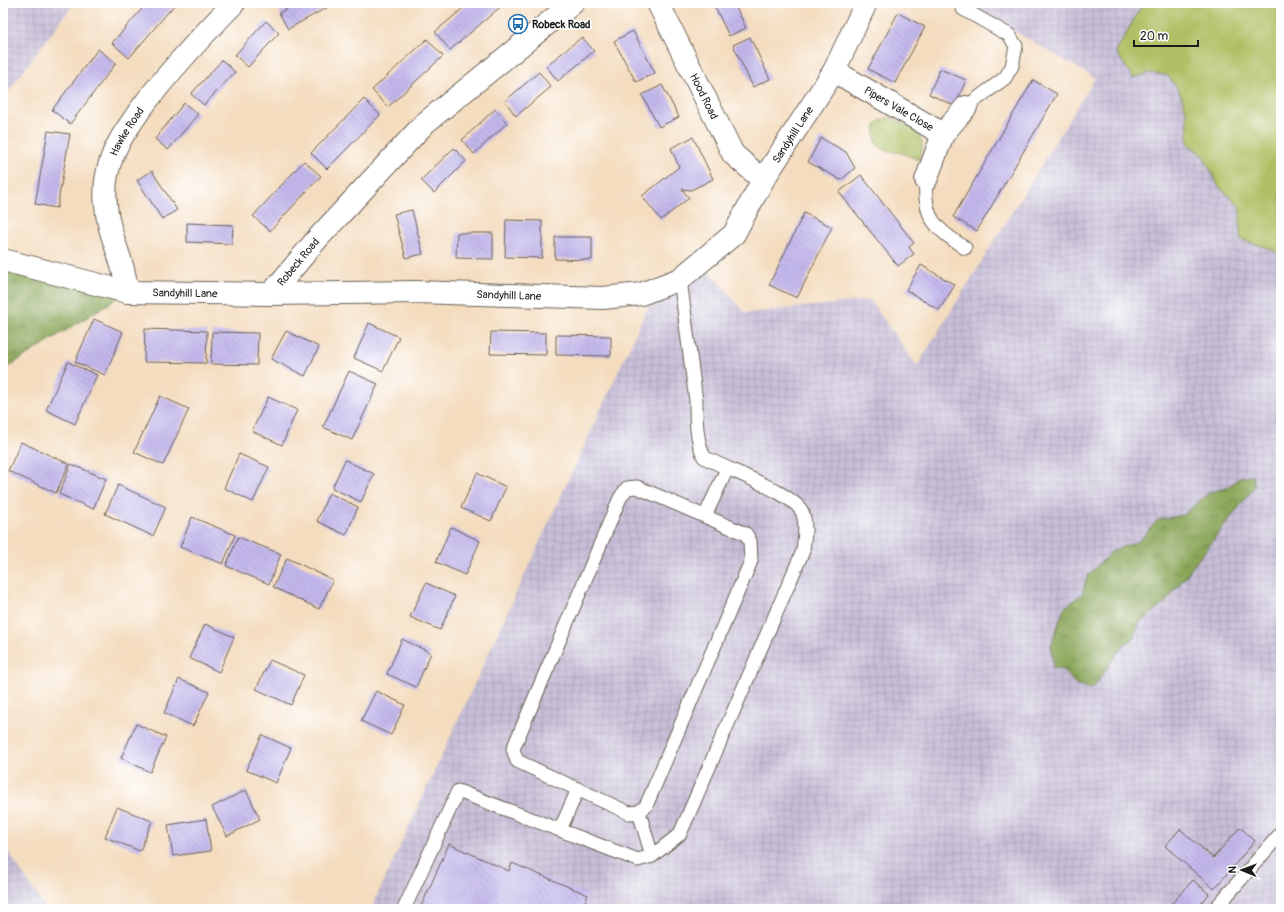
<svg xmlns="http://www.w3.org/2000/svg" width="1284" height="912" font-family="Pangolin,sans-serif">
	<defs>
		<pattern id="industrial-grid" width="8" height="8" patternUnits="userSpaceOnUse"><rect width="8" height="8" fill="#c8bfd8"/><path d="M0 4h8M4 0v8" fill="none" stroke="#aba4b9"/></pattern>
		<pattern id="forest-crowns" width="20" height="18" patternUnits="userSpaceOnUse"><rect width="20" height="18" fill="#8aa659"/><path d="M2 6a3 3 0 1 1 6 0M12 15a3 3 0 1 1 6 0" fill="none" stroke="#708649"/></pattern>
		<pattern id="park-crowns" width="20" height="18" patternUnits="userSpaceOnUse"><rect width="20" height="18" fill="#aec063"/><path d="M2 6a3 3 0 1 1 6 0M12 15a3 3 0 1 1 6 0" fill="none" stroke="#95a455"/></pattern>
		<pattern id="building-back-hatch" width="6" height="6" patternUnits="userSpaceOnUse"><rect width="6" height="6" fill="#c3b8ec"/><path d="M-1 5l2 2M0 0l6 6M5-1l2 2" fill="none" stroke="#a79eca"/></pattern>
	</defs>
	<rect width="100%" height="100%" fill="#fff"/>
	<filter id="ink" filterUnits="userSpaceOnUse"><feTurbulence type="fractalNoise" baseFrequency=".025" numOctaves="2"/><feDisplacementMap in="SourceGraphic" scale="8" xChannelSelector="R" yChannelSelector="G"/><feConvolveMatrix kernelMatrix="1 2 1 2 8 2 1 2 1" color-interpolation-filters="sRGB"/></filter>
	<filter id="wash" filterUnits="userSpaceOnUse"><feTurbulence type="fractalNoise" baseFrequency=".012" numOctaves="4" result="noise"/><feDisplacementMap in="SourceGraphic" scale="16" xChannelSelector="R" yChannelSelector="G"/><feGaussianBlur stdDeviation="0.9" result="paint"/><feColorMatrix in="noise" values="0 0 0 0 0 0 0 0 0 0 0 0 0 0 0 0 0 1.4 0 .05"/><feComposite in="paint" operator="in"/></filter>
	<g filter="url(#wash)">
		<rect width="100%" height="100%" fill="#f4dcbe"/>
		<g fill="url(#industrial-grid)">
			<path d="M3,3H74L4,97L3,103Z"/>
			<path d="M966,3H1281V909H371L658,285L709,271L745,313L870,300L917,366L1095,78Z"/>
			<path d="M3,844L46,909H3Z"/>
		</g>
		<path fill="#aec063" stroke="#656e40" d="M1143,3H1281V256L1271,249L1240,239V206L1218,186L1203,155L1188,144C1187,115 1188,98 1167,75L1149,73L1133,78L1116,52Z"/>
		<g fill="url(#forest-crowns)" stroke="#53613a">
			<path d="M3,258L127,292L3,370Z"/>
			<path d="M1253,476L1255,486L1165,603L1140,622L1132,640L1123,645L1094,687L1090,689L1075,684L1063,670L1053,668L1051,645L1064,608L1082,594L1088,575L1112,551L1139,541L1158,520L1183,515L1210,492L1227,488L1240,477Z"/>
		</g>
		<path fill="url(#park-crowns)" stroke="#656e40" d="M890,117C909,127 931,133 919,160C914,158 909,156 905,154C890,150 873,153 875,131C876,122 881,119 890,117Z"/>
		<g id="blocks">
			<g fill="url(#building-back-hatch)">
				<path d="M147,3H176L129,58L112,43Z"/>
				<path d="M298,3H326L328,7L288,29L279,13Z"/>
				<path d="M469,3H505L450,50L435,32Z"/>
				<path d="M713,3H734L746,28L729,36Z"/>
				<path d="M898,13L925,27L895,83L868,69Z"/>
				<path d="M266,21L279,33L248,67L235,55Z"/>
				<path d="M633,31L655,73L636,82L614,41Z"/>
				<path d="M582,37L594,51L558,81L546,66Z"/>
				<path d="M750,37L770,79L753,87L733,45Z"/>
				<path d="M427,39L443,56L388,107L372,90Z"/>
				<path d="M98,49L116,63L70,124L52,110Z"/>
				<path d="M222,60L235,72L204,105L191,94Z"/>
				<path d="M940,69L966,80L955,106L929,94Z"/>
				<path d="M539,72L551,87L516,116L505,101Z"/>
				<path d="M1033,80L1057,94L977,231L953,217Z"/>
				<path d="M662,85L679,117L659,127L642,95Z"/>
				<path d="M364,99L380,115L327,169L311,153Z"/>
				<path d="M184,103L198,114L168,150L155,139Z"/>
				<path d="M495,109L507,123L474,154L462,140Z"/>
				<path d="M48,131L70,134L57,208L35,204Z"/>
				<path d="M693,137L713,179L691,190L682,189L689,198L661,220L642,196L679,167L671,148Z"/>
				<path d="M821,138L846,152L855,168L841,180L808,162Z"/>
				<path d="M454,148L466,161L434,193L421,180Z"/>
				<path d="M304,161L321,176L270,231L253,216Z"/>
				<path d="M152,171L177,210L162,219L137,180Z"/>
				<path d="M861,175L914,243L909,247L914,254L898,266L839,192Z"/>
				<path d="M412,210L423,254L406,258L394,214Z"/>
				<path d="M804,213L832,227L797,298L769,285Z"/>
				<path d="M506,220L542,221V258L505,257Z"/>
				<path d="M187,223L233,225L232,244L187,242Z"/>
				<path d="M457,233H493V259L456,258Z"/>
				<path d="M555,237H592V260L555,259Z"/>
				<path d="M921,265L955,285L939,310L906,290Z"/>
				<path d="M94,319L123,332L105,375L75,362Z"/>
				<path d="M369,323L399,337L383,371L354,358Z"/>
				<path d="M145,329L207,331L206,363L144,362Z"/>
				<path d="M286,331L319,347L305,376L271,359Z"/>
				<path d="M212,332L258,333L257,365L211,364Z"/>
				<path d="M491,332L546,333V355L490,354Z"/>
				<path d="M556,335L611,336V356L556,355Z"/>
				<path d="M68,362L97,375L75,424L46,410Z"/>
				<path d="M349,371L378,384L352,440L323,427Z"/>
				<path d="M160,396L189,409L163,465L134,452Z"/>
				<path d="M268,397L297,410L282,445L252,431Z"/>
				<path d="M21,442L69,464L56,493L8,471Z"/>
				<path d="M239,454L269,467L253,502L224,488Z"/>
				<path d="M345,460L374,474L361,502L332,488Z"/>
				<path d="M71,464L106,479L93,509L59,494Z"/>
				<path d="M477,473L506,487L491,521L461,508Z"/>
				<path d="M118,485L166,507L153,536L105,514Z"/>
				<path d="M329,493L358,507L346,535L317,521Z"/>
				<path d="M192,517L235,535L223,564L180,547Z"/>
				<path d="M451,527L480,541L465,575L436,562Z"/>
				<path d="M238,537L281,554L269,584L226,566Z"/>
				<path d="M287,558L333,580L319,609L273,587Z"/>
				<path d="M426,583L455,596L440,630L410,617Z"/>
				<path d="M205,624L234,637L219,672L189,658Z"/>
				<path d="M402,639L431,653L416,687L387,674Z"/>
				<path d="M270,660L304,675L291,705L256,689Z"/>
				<path d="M179,679L209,692L193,726L164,713Z"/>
				<path d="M376,691L405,705L391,735L361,721Z"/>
				<path d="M136,724L166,737L150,772L121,758Z"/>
				<path d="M262,735L291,748L276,783L246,770Z"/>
				<path d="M246,790L260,819L227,836L212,807Z"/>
				<path d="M117,807L152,821L140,851L105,837Z"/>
				<path d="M206,819L211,851L173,856L168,825Z"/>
				<path d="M1240,827L1255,841L1214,889L1165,846L1180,829L1213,858Z"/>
				<path d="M449,844L509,871L512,863L588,895L584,904L590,906L589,909H420Z"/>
				<path d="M1193,880L1209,894L1197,909H1167Z"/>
			</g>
		</g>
	</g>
	<g filter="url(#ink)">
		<use href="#blocks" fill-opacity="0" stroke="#685f55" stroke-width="1"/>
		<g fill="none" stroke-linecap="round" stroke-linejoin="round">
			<defs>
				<g id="service">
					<path d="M963,9L1009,35L1016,46L1012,66L1005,78L966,107"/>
					<path d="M926,180C923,218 935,228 965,248"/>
					<path d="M637,487L746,534L750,541L751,561L646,806L639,812L629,813L517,761L513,749L620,498L627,488Z"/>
					<path d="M705,516L727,469"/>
					<path d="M639,812L652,856"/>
					<path d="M560,830L578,789"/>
					<path d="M404,909L458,791L638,860L652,856L680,834L803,551C804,539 807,526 803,514C797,494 725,469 704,457C696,439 696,420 696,401L680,279"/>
					<path d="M1215,909L1281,833"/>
				</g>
				<g id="minor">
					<path id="s1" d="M658,3L733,154L763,180"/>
					<path id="s2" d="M834,71L943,134L926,180"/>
					<path d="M943,134L966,107"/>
					<path id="s3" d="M127,292C125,261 108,236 106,205C104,189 106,174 111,160C117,142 129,126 140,110C168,72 201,37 234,3"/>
					<path id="s4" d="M271,294L318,238L425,123L573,3"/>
				</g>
				<g id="tertiary">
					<path id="s5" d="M3,260L127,292L271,294L416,292L603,298L641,294L680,279L734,234L763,180L834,71L866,3"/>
				</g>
			</defs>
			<use href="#service" stroke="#685f55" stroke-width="15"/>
			<use href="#minor" stroke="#685f55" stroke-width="24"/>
			<use href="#tertiary" stroke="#685f55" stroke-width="24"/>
			<use href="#service" stroke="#fff" stroke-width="13"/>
			<use href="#minor" stroke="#fff" stroke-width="22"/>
			<use href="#tertiary" stroke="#fff" stroke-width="22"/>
		</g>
	</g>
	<defs>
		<symbol id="bus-ring" viewBox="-11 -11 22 22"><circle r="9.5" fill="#fff" stroke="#1f6fb2" stroke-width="1.5"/><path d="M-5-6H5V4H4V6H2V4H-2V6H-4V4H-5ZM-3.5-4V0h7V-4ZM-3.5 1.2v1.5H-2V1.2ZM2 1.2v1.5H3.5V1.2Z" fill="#1f6fb2"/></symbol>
	</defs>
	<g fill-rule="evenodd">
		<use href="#bus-ring" x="507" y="13" width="22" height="22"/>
	</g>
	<g text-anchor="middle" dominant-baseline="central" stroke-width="3.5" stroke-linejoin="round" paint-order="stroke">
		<g font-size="11" font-weight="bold" fill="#1c1c1c" stroke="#fff" text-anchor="start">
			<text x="532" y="24">Robeck Road</text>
		</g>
		<g font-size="11" fill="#1c1c1c" stroke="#fff">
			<text stroke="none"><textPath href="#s1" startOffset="104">Hood Road</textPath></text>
			<text stroke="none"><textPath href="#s2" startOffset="75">Pipers Vale Close</textPath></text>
			<text stroke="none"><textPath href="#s3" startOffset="168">Hawke Road</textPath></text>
			<text stroke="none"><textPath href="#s5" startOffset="870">Sandyhill Lane</textPath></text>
			<text stroke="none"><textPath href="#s4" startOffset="42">Robeck Road</textPath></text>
			<text stroke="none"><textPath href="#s5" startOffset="186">Sandyhill Lane</textPath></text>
			<text stroke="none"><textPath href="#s5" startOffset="510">Sandyhill Lane</textPath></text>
		</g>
	</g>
	<rect width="1284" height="912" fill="none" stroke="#fff" stroke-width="16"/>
	<g transform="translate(1242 870) rotate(271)" stroke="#ffffff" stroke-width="3" paint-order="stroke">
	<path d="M0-3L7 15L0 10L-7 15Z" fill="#1c1c1c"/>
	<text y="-6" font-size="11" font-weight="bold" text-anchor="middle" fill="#1c1c1c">N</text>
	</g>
	<path d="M1134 40v6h64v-6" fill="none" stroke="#1c1c1c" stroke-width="2"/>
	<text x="1140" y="40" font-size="12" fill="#1c1c1c" stroke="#ffffff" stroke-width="3" paint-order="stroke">20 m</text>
</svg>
